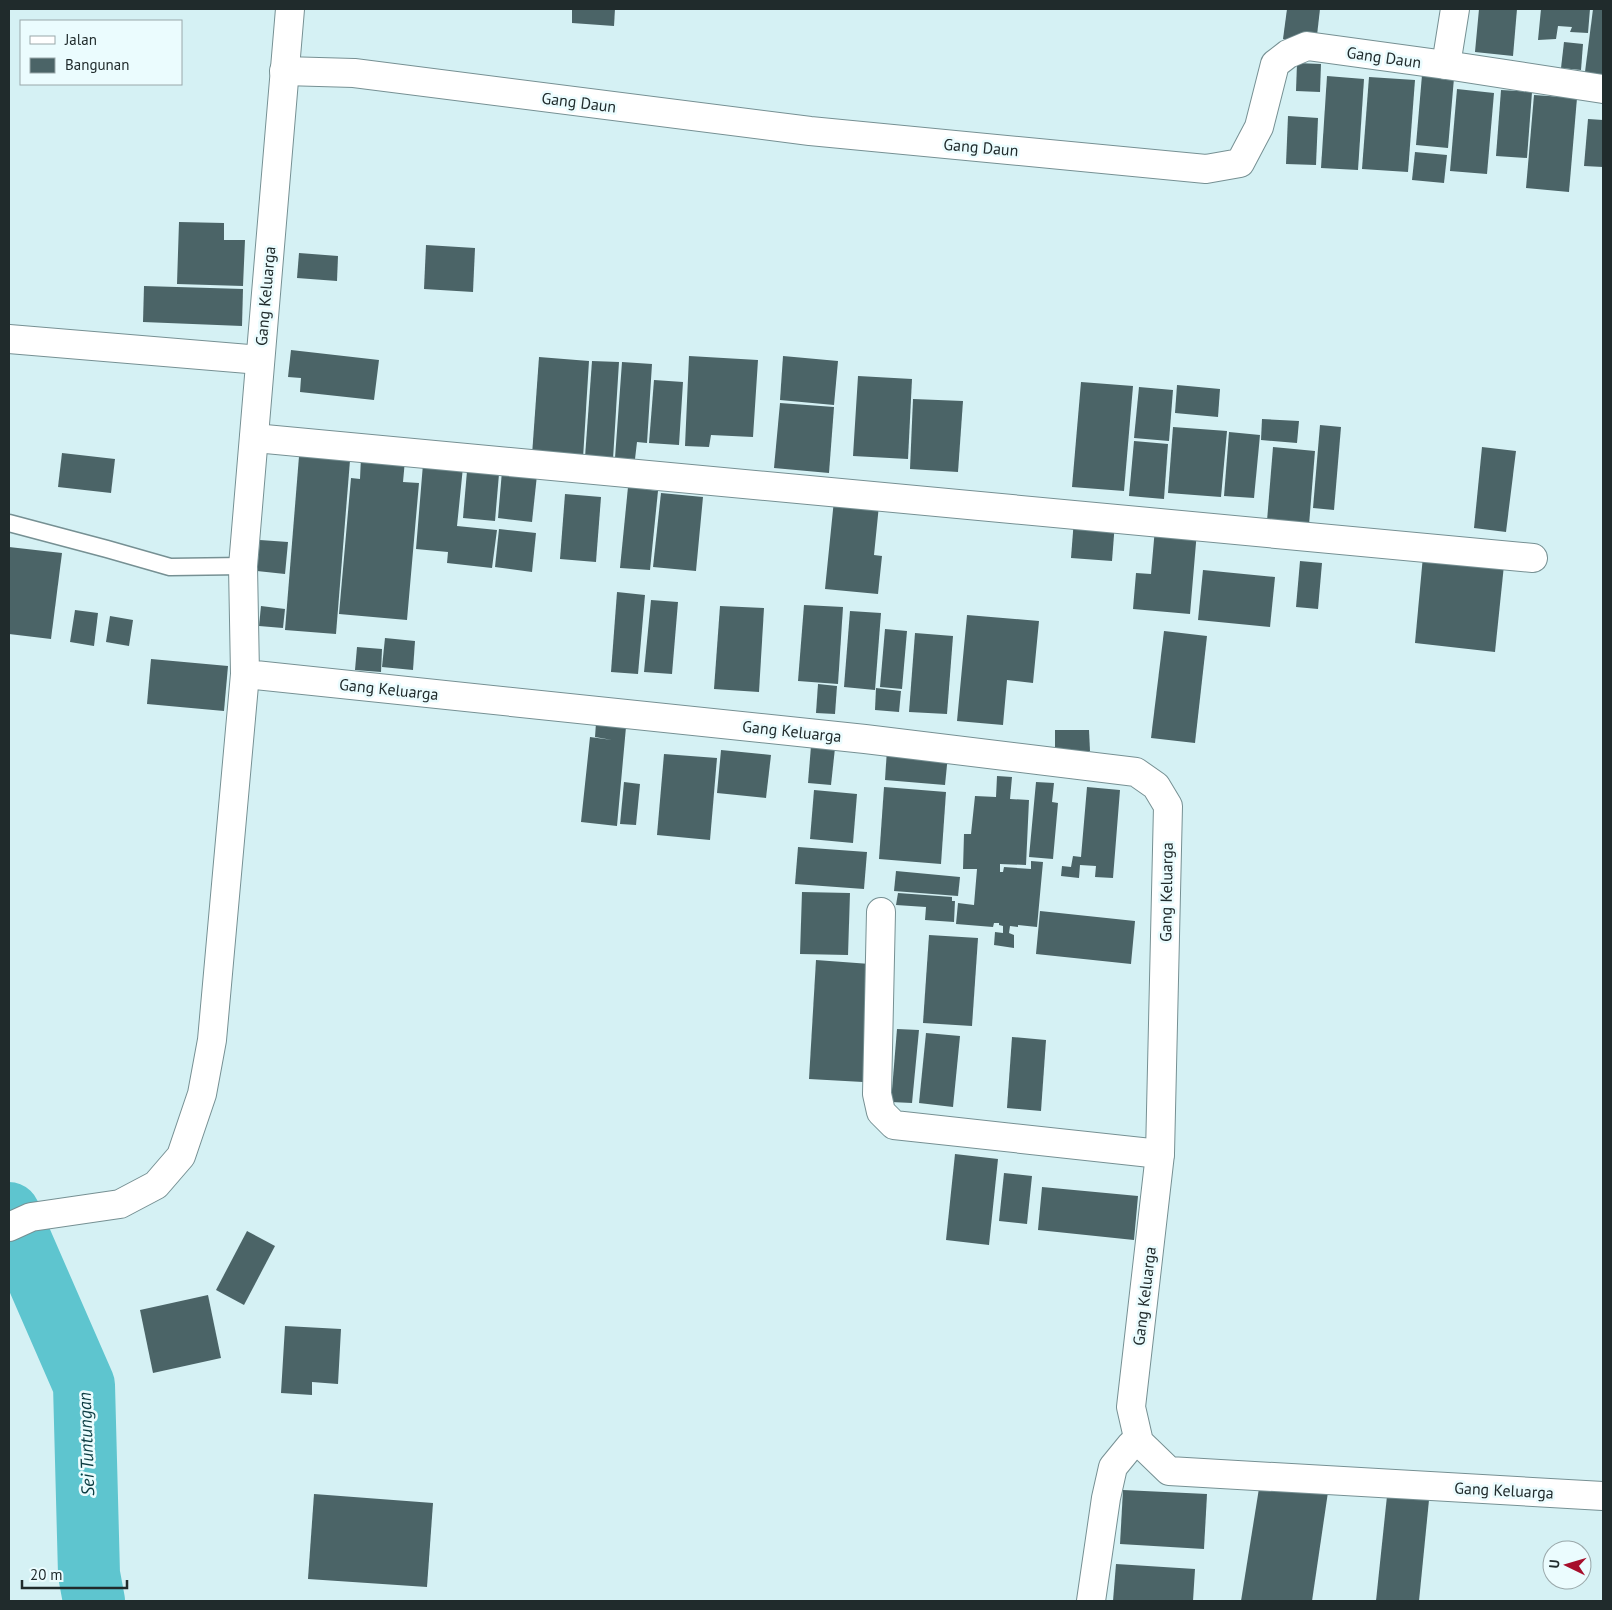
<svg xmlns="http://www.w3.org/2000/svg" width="1612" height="1610" font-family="'PT Sans',sans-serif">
	<rect width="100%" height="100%" fill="#d5f1f4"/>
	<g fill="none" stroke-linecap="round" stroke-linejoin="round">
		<path stroke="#5ec5cf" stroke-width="62" d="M9,1213L84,1385L89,1574L94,1601"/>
	</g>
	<g fill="#4b6467">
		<path d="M572,9H615L614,26L572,23Z"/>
		<path d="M1287,9H1320L1316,44L1283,39Z"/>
		<path d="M1479,9H1517L1513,56L1475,52Z"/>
		<path d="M1541,9H1590L1588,33L1570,32L1572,27L1558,26L1556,39L1538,40Z"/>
		<path d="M1593,9H1603V75L1585,72Z"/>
		<path d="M1564,42L1583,44L1581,70L1561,68Z"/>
		<path d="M1297,63L1321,64L1320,92L1296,91Z"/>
		<path d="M1422,75L1454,78L1448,148L1416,145Z"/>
		<path d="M1327,76L1364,79L1358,170L1321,168Z"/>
		<path d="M1369,77L1415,80L1408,172L1362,169Z"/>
		<path d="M1457,89L1494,93L1487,174L1450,171Z"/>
		<path d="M1501,90L1532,92L1527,158L1496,156Z"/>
		<path d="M1534,95L1577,98L1569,192L1526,188Z"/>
		<path d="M1288,116L1318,118L1316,165L1286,164Z"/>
		<path d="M1588,119L1603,120V167L1584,166Z"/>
		<path d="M1415,152L1447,155L1444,183L1412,180Z"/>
		<path d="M179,222L224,223V240H245L243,286L177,284Z"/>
		<path d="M426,245L475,248L473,292L424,289Z"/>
		<path d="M299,253L338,256L337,281L297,278Z"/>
		<path d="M144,286L243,289L242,326L143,322Z"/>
		<path d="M291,350L379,360L374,400L300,392L301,378L288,377Z"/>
		<path d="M689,356L758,360L753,437L711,435L709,447L685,446Z"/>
		<path d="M783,356L838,361L834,405L780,400Z"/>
		<path d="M539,357L589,361L583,458L532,455Z"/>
		<path d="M592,361L619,362L613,459L585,457Z"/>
		<path d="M622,362L652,364L647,443L637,442L635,459L615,458Z"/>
		<path d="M858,376L912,379L908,459L853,456Z"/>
		<path d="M654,380L683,382L679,445L649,443Z"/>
		<path d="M1081,382L1133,386L1124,491L1072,487Z"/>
		<path d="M1177,385L1220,389L1218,417L1175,413Z"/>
		<path d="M1139,387L1173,390L1169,441L1134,438Z"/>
		<path d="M913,399L963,401L958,472L910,469Z"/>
		<path d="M780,403L834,407L829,473L774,468Z"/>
		<path d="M1262,419L1299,421L1297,443L1261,440Z"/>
		<path d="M1320,425L1341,427L1334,510L1313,508Z"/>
		<path d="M1173,427L1227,431L1221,497L1168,493Z"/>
		<path d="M1229,432L1260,435L1254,498L1224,496Z"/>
		<path d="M1134,441L1168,444L1164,499L1129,496Z"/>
		<path d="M300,444L351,448L336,634L285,630Z"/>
		<path d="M1273,447L1315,451L1309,525L1267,521Z"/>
		<path d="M1482,447L1516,451L1506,532L1474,528Z"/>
		<path d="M62,453L115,459L111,493L58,487Z"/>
		<path d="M361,457L405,460L403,482L419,483L407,620L339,614L351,478L360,479Z"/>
		<path d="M423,464L463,467L457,526L497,530L492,568L447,563L448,552L416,549Z"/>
		<path d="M467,471L499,474L495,521L463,518Z"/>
		<path d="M502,471L537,475L532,522L498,518Z"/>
		<path d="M628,487L658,491L650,570L620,568Z"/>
		<path d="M661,493L703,497L696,571L653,567Z"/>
		<path d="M565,494L601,497L596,562L560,559Z"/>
		<path d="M834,500L879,505L874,555L882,556L878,594L825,589Z"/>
		<path d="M1074,519L1115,522L1112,561L1071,558Z"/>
		<path d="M1155,528L1197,531L1190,614L1133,609L1136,573L1151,574Z"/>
		<path d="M499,529L536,533L532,572L495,567Z"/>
		<path d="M260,540L288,542L285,574L257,571Z"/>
		<path d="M9,547L62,553L51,639L9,634Z"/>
		<path d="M1423,556L1504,565L1495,652L1415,643Z"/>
		<path d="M1300,561L1322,563L1318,609L1296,607Z"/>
		<path d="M1203,570L1275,577L1270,627L1198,620Z"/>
		<path d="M617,592L645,595L638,674L611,672Z"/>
		<path d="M651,600L678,602L672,674L644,672Z"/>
		<path d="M804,605L843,607L838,684L798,681Z"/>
		<path d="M261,606L285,609L283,628L259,626Z"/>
		<path d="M720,606L764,608L759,692L714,689Z"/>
		<path d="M75,610L98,613L94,646L70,642Z"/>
		<path d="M850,611L881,613L875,690L844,687Z"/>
		<path d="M967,615L1039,621L1033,683L1007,680L1003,725L957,721Z"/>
		<path d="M110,616L133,620L129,646L106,642Z"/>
		<path d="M885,629L907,631L902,689L880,687Z"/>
		<path d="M1164,631L1207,636L1195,743L1151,738Z"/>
		<path d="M915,633L953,636L947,714L909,712Z"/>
		<path d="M385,638L415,641L413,670L382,667Z"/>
		<path d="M357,647L382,649L381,672L355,670Z"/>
		<path d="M151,659L228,666L224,711L147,704Z"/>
		<path d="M818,684L837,686L835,714L816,713Z"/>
		<path d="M876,688L901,691L899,712L875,710Z"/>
		<path d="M596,723L626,727L617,826L581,822L590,737L612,740L595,737Z"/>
		<path d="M1055,730H1089L1090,751L1055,752Z"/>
		<path d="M811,746L835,748L831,785L808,783Z"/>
		<path d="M887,749L948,755L945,785L885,780Z"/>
		<path d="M721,750L771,755L766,798L717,793Z"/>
		<path d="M664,754L717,758L710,840L657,835Z"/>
		<path d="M997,776L1012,777L1010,799L1029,800L1026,865L1000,864V872H1003L1004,867L1031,869V861L1043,862L1037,927L1018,925V927L1010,926L1009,933L1014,935V948L994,945L995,932L1003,933V926L999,925V923H994L993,927L956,924L958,903L974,905L977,869H963L964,834H971L975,796L996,797Z"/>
		<path d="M624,782L640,784L636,825L620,824Z"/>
		<path d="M1036,782L1054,783L1052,802L1058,803L1053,859L1029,857Z"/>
		<path d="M884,787L946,792L941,864L879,859Z"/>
		<path d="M1087,787L1120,790L1113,878L1095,877L1096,866L1080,865L1079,878L1061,876L1062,866L1071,867L1073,856L1081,857Z"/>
		<path d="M814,790L857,794L853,843L810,839Z"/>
		<path d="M798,847L867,852L864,889L795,884Z"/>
		<path d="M896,871L960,877L958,896L894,891Z"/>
		<path d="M802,892L850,893L848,955L800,954Z"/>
		<path d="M898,893L952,897V901H955L954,922L925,920L926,907L896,905Z"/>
		<path d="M1040,911L1135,921L1131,964L1036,954Z"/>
		<path d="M929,935L978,938L972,1026L923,1023Z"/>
		<path d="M816,960L870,964L863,1082L809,1079Z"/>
		<path d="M897,1029L919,1030L912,1103L891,1102Z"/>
		<path d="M926,1033L960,1036L953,1107L919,1103Z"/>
		<path d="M1012,1037L1046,1040L1041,1111L1007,1108Z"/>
		<path d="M955,1154L998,1159L989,1245L946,1240Z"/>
		<path d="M1004,1173L1032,1176L1027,1224L999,1221Z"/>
		<path d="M1042,1187L1138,1196L1134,1240L1038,1230Z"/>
		<path d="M247,1231L275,1246L244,1305L216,1290Z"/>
		<path d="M208,1295L221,1358L153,1373L140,1310Z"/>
		<path d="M285,1326L341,1329L338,1384L312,1382V1395L281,1393Z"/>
		<path d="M1260,1482L1328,1492L1312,1601H1241Z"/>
		<path d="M1123,1490L1207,1494L1204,1549L1120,1544Z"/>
		<path d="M314,1494L433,1503L427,1587L308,1579Z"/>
		<path d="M1387,1496L1429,1500L1419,1601H1376Z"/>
		<path d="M1116,1564L1195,1569L1193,1601H1113Z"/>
	</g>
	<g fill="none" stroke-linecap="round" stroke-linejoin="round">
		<defs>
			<path id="lane" d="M9,523L107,549L170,567L243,566"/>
			<g id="street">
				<path d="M290,9L243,566L245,674L865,739L1136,772L1156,786L1168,806L1160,1154L1131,1407L1139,1442L1169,1471L1603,1496"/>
				<path d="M1446,65L1455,9"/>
				<path d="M284,71L354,73L810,131L1206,169L1240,163L1259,127L1275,64L1288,54L1307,46L1446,65L1603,89"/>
				<path d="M9,339L260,360"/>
				<path d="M254,438L1533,558"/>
				<path d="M881,912L877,1094L881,1112L894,1125L1160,1154"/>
				<path d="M9,1227L31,1217L120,1204L156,1185L181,1156L202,1094L212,1040L245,674"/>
				<path d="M1091,1601L1106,1498L1113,1467L1131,1445L1139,1442"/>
			</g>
		</defs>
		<use href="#lane" stroke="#769093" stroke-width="19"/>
		<use href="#street" stroke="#769093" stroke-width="30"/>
		<use href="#lane" stroke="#fff" stroke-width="16"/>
		<use href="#street" stroke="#fff" stroke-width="28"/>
	</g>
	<g text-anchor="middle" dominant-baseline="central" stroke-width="5" stroke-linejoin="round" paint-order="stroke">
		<g font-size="16" fill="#202b2c" stroke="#ebfcfe">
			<text transform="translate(1384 57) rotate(8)">Gang Daun</text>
			<text transform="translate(579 102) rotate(7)">Gang Daun</text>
			<text transform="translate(981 147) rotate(5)">Gang Daun</text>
			<text transform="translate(265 296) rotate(-85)">Gang Keluarga</text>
			<text transform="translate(389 689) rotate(6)">Gang Keluarga</text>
			<text transform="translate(792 731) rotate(6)">Gang Keluarga</text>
			<text transform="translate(1166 892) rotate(-89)">Gang Keluarga</text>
			<text transform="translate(1144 1296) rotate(-83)">Gang Keluarga</text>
			<text transform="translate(1504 1490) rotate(3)">Gang Keluarga</text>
		</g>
		<g font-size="18" font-style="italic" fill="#0b3c41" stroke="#ebfcfe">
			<text transform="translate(86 1444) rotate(-92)">Sei Tuntungan</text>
		</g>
	</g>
	<rect width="1612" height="1610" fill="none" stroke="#202b2c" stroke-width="20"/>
	<rect x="20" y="20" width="162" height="65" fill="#ebfcfe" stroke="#9aa8aa"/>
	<rect x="30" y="36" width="25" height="8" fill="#ffffff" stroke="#9aa8aa"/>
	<text x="65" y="45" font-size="15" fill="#202b2c">Jalan</text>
	<rect x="30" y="58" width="25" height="15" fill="#4b6467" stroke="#9aa8aa"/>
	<text x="65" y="70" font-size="15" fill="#202b2c">Bangunan</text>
	<g transform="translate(1567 1565) rotate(275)"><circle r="24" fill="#ebfcfe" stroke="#9aa8aa"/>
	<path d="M0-4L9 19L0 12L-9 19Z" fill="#a70e2b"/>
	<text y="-8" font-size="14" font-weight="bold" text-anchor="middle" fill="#202b2c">U</text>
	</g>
	<path d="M22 1580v8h105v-8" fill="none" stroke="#202b2c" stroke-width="2.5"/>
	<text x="30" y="1580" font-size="15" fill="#202b2c" stroke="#ebfcfe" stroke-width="4" paint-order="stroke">20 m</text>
</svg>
